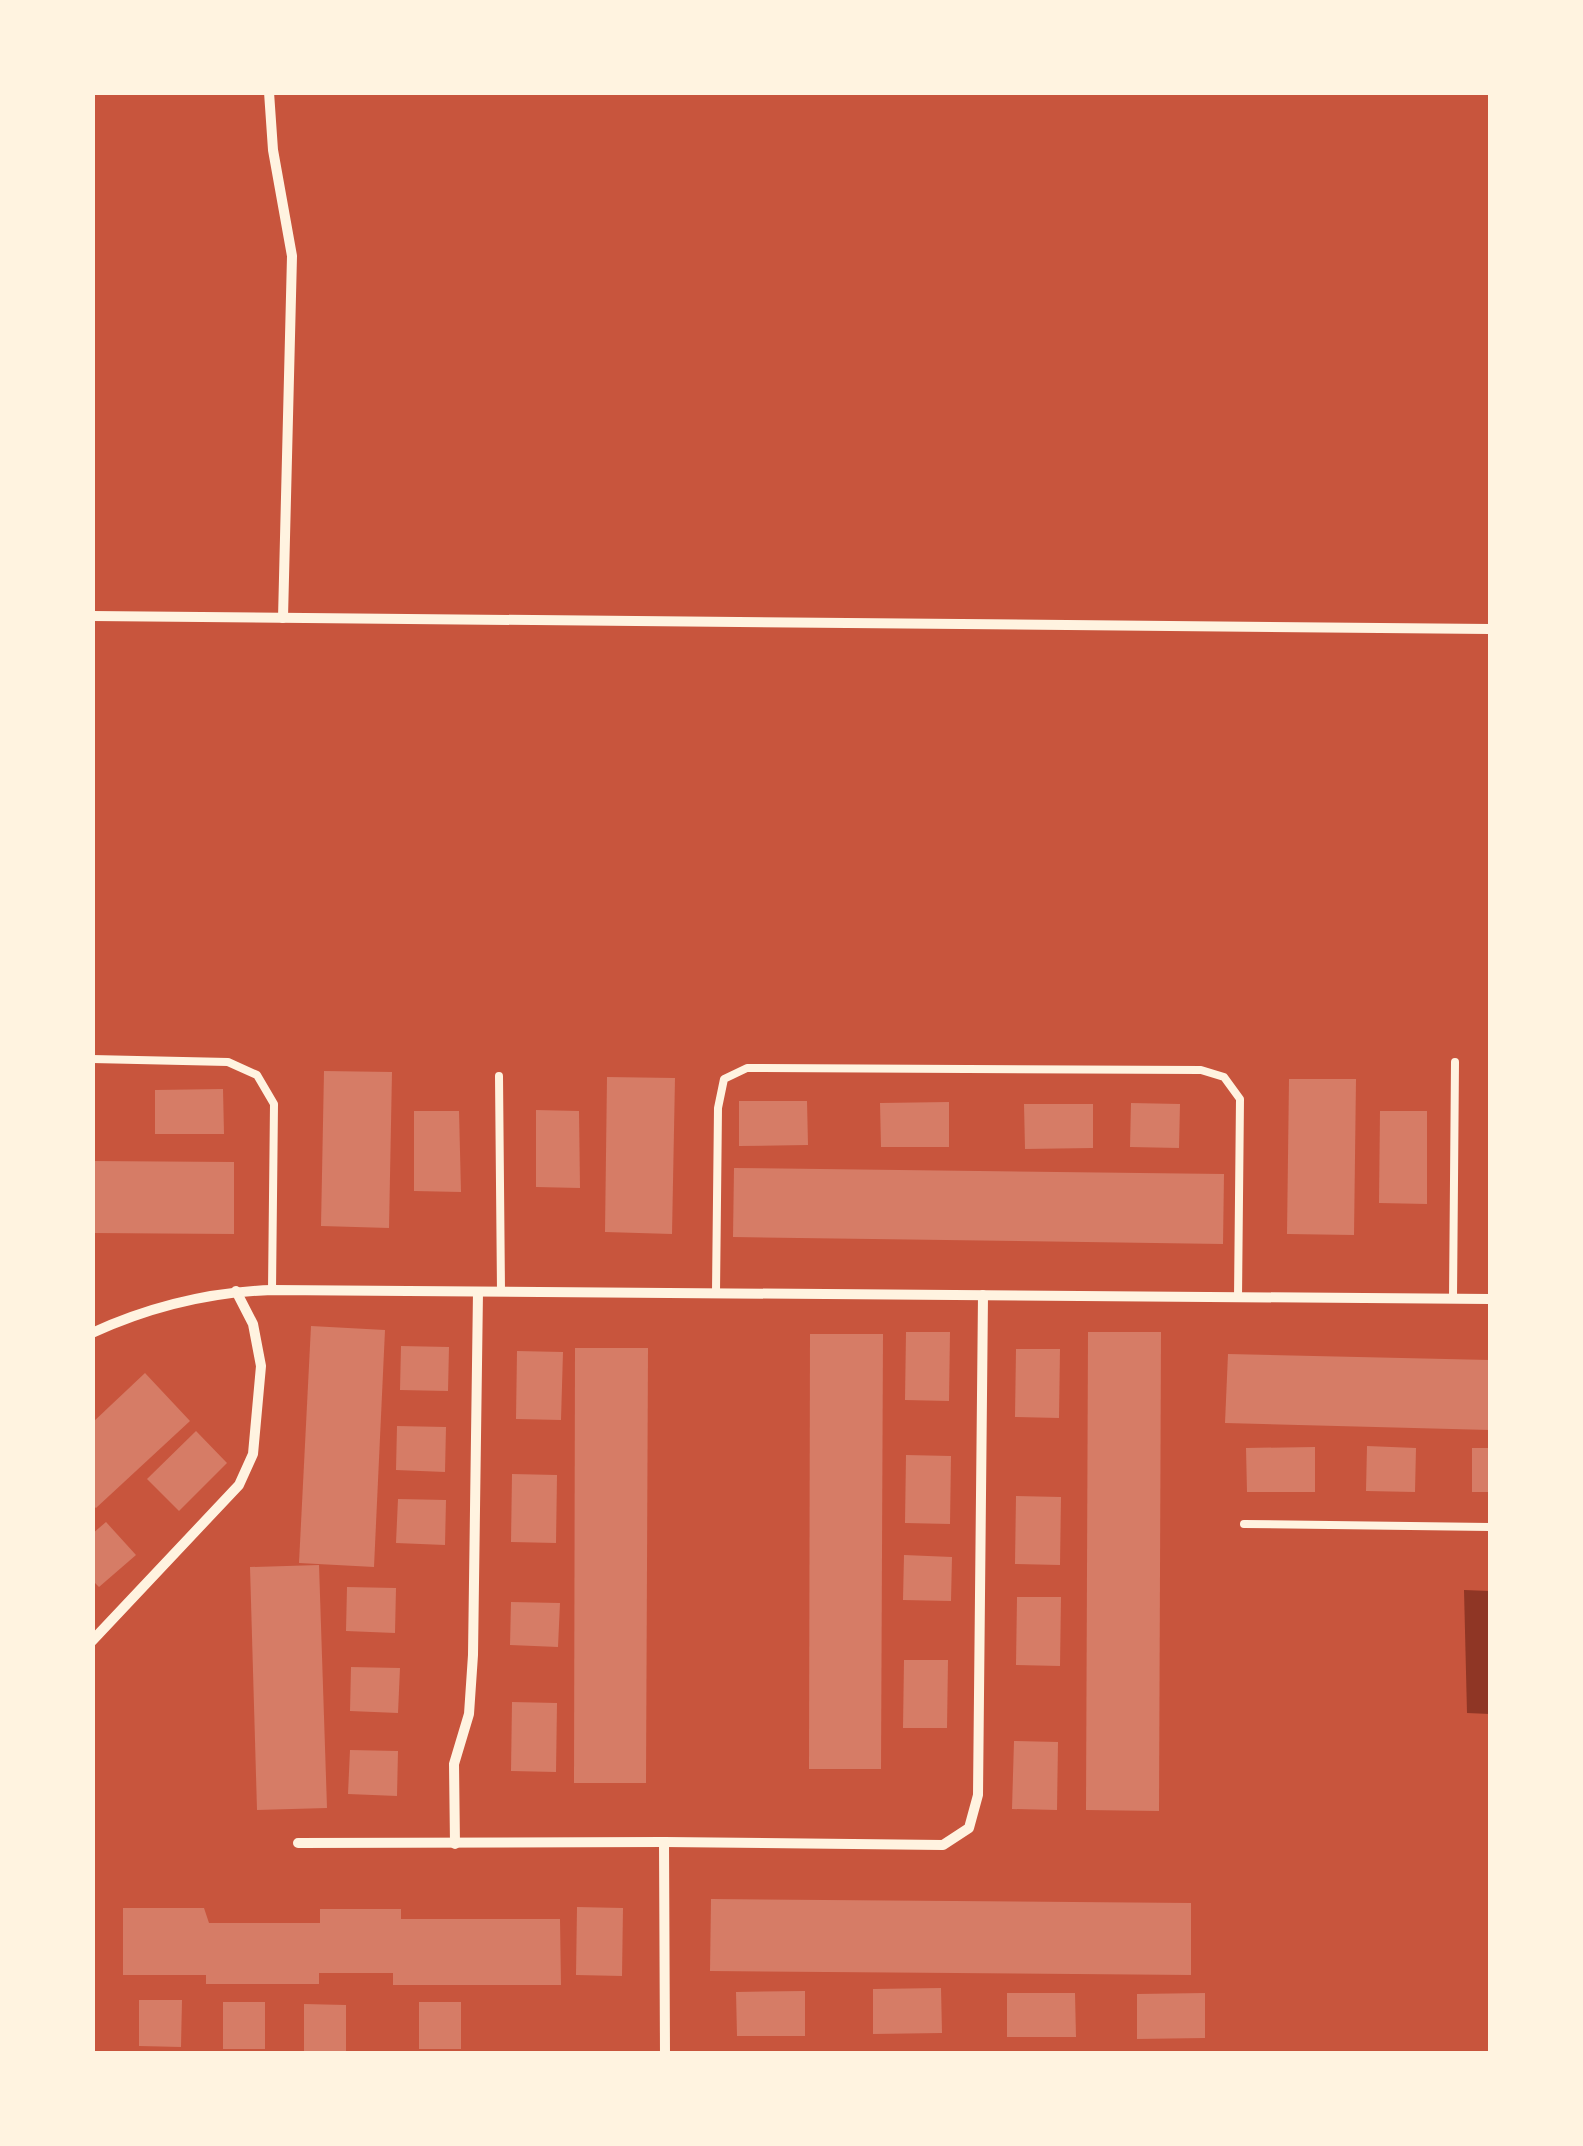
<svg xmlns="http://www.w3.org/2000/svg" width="1583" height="2146" font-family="'Alegreya Sans',sans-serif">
	<rect width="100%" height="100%" fill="#c8553d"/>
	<path fill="#8f3625" d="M1464,1590L1490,1591V1714L1467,1713Z"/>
	<g fill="#d67c66">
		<path d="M324,1071L392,1072L389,1228L321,1226Z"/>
		<path d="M607,1077L675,1078L672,1234L605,1232Z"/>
		<path d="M1289,1079H1356L1354,1235L1287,1234Z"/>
		<path d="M223,1089L224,1134H155V1090Z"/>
		<path d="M739,1101H807L808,1145L739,1146Z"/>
		<path d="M949,1102V1147H881L880,1103Z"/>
		<path d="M1131,1103L1180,1104L1179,1148L1130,1147Z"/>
		<path d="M1024,1104H1093V1148L1025,1149Z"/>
		<path d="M536,1110L579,1111L580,1188L536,1187Z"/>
		<path d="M414,1111H459L461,1192L414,1191Z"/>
		<path d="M1380,1111H1427V1204L1379,1203Z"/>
		<path d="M92,1161L234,1162V1234L92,1233Z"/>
		<path d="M734,1168L1224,1174L1223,1244L733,1237Z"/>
		<path d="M311,1326L385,1330L374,1567L299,1563Z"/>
		<path d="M906,1332H950L949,1401L905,1400Z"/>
		<path d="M1088,1332H1161L1159,1811L1086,1810Z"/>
		<path d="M810,1334H883L881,1769H809Z"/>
		<path d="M401,1346L449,1347L448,1391L400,1390Z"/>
		<path d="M575,1348H648L646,1783H574Z"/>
		<path d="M1016,1349H1060L1059,1418L1015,1417Z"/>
		<path d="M517,1351L563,1352L561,1420L516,1419Z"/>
		<path d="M1228,1354L1490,1360V1430L1225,1423Z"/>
		<path d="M145,1373L190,1421L96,1508L92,1505V1423Z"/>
		<path d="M397,1426L446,1427L445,1472L396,1470Z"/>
		<path d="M196,1431L227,1463L179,1511L147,1479Z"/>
		<path d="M1367,1446L1416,1448L1415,1492L1366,1491Z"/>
		<path d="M1315,1447V1492H1247L1246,1448Z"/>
		<rect x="1472" y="1448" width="18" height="44"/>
		<path d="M906,1455L951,1456L950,1524L905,1523Z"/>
		<path d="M512,1474L557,1475L556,1543L511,1542Z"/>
		<path d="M1016,1496L1061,1497L1060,1565L1015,1564Z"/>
		<path d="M398,1499L446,1500L445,1545L396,1543Z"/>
		<path d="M106,1522L136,1555L99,1587L92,1580V1534Z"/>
		<path d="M904,1555L952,1557L951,1601L903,1600Z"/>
		<path d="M319,1565L327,1808L257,1810L250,1567Z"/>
		<path d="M347,1587L396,1588L395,1633L346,1631Z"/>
		<path d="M1017,1597H1061L1060,1666L1016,1665Z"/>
		<path d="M511,1602L560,1603L558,1647L510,1645Z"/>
		<path d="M904,1660H948L947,1728H903Z"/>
		<path d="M351,1667L400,1668L398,1713L350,1711Z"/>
		<path d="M512,1702L557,1703L556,1772L511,1771Z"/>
		<path d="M1014,1741L1058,1742L1057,1810L1012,1809Z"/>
		<path d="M350,1750L398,1751L397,1796L348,1794Z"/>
		<path d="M711,1899L1191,1903V1975L710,1971Z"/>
		<path d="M577,1907L623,1908L622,1976L576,1975Z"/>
		<path d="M123,1908H204L209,1923H320V1909H401V1919H560L561,1985H393V1973H319V1984H206V1975H123Z"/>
		<path d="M941,1988L942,2033L873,2034V1989Z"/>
		<path d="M805,1991V2036H737L736,1992Z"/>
		<path d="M1007,1993H1075L1076,2037H1007Z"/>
		<path d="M1205,1993V2038L1137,2039V1994Z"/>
		<path d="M139,2000H182L181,2047L139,2046Z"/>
		<rect x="223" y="2002" width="42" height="47"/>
		<rect x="419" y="2002" width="42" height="47"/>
		<path d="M304,2004L346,2005V2051H304Z"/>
	</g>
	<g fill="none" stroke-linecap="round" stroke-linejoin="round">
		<g stroke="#fff3e0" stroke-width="8">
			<path d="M92,1059L228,1062L257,1075L274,1104L272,1290"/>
			<path d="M499,1076L501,1291"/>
			<path d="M716,1292L718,1108L724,1079L747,1068L1201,1070L1224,1077L1240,1099L1238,1298"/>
			<path d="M1453,1298L1455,1062"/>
			<path d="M1244,1524L1490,1527"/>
		</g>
		<g stroke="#fff3e0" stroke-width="10">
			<path d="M269,92L273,150L292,256L283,618"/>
			<path d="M92,616L1490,629"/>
			<path d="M92,1333C151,1306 208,1292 272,1290L1490,1299"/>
			<path d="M92,1641L239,1485L253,1454L261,1366L253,1324L236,1291"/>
			<path d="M664,1842L665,2054"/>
			<path d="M298,1843L664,1842L943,1845L969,1828L978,1795L983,1295"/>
			<path d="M455,1844L454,1764L469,1714L473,1655L478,1292"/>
		</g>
	</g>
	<rect width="1583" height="2146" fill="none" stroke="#fff3e0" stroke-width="190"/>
</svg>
